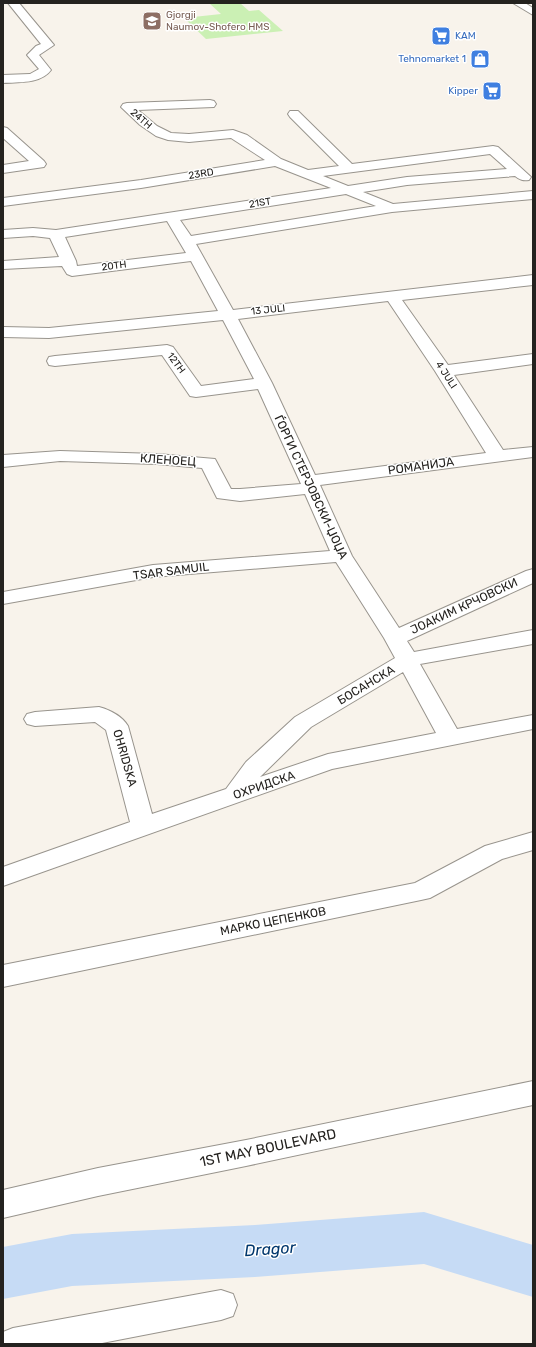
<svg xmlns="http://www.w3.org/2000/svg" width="536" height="1347" font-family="Rubik,sans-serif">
	<rect width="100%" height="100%" fill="#f8f3eb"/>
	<path fill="#cbf0b4" d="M209,3H240L249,11L259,10L283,31L206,39L184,18L221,14Z"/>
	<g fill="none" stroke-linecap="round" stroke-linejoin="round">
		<path fill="#c6dbf5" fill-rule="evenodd" d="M424,1212L533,1245V1297L424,1264L255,1277L72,1286L3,1299V1247L72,1234L255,1225Z"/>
		<defs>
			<g id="minor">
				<path d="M8,3H19L54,45L39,55L51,70C41,84 18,82 3,83V75L30,74L39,69L27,55L36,46L41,44Z"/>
				<path d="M513,3H525L533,8V15Z"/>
				<path d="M210,100L214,101L216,104L214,107L138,110L157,126L171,133L189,134L233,130L247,135L281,159L308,170L339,166L290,117L288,114L290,111H298L352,164L493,146L498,147L531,177L529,180C523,181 520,180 515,176L407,185L363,192L393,204L533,191V199L392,212L196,244L233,310L533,275V285L402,300L448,365L533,354V364L454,375L503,450L533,447V457L320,485L352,556L399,628L526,571L533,569V583L407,641L414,652L533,630V644L420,664L457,729L533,715V729L332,769L3,886V867L130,822L106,730L95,722L35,726L27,724L24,719L27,714L35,712L99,707C110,710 122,716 128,726L152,814L226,789L246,762L295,717L395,658L384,638L336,562L153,577L3,604V592L153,565L330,551L305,494L240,501L217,498L202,468L157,464L60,461L3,467V455L60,451L157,454L215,459L231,489H240L301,484L258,389L196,397L190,396L162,355L55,366L49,365L47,361L49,357L55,356L167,345L173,347L201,386L254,379L223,320L49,338L3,337V327L49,328L218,311L191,261L72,276L67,274L62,266L3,269V261L59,257L50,238L33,236L3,238V230L33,228L56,230L331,188L275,166L141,188L3,206V198L141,180L265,160L231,138L189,142L168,140L156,136L140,125L121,107L123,104L127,103ZM490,154L507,169L407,177L348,186L323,176ZM346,194L376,206L191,236L180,220ZM167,221L186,253L77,266L76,261L65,237ZM388,301L435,371L486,453L315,475L272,383L238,319ZM403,672L436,733L328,754L260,777L311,727Z"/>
				<path d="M3,127L7,128L44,161L46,164L44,167L3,173V165L29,161L3,138Z"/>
				<path d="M533,832V850L502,859L430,898L421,900L3,987V965L415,883L485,846Z"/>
				<path d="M221,1290L233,1294L237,1305L233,1316L221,1320L97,1344H3V1332L13,1328Z"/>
			</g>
			<path id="major" d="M533,1081V1105L246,1166L98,1196L3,1218V1190L98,1168L246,1140Z"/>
		</defs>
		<use href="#minor" stroke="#98948d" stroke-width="2"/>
		<use href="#major" stroke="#98948d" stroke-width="2"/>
		<use href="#minor" fill="#fff" fill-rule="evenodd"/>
		<use href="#major" fill="#fff" fill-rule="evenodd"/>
	</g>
	<defs>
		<symbol id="school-square" viewBox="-11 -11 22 22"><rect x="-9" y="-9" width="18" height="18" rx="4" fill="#8d6e63" stroke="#fff"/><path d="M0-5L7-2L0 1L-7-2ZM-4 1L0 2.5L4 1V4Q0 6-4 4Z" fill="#fff"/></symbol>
		<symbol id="supermarket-square" viewBox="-11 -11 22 22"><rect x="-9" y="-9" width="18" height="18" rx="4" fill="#3f7fe0" stroke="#fff"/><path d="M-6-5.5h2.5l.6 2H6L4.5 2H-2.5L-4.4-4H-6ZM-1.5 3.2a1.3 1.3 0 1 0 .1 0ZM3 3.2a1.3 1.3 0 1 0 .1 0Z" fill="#fff"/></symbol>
		<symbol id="shop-square" viewBox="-11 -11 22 22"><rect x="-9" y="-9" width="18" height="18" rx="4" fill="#3f7fe0" stroke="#fff"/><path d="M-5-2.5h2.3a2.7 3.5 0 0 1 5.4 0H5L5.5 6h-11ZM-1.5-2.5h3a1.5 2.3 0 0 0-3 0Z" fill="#fff"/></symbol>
	</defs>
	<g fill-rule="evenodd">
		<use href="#school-square" x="141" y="10" width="22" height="22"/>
		<use href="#supermarket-square" x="430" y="25" width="22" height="22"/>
		<use href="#shop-square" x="469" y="48" width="22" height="22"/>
		<use href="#supermarket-square" x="481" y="80" width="22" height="22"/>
	</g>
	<g text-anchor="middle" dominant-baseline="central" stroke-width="3" stroke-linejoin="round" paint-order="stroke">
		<g font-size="10" fill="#785e54" stroke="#fff" text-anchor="start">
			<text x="166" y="15">Gjorgji<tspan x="166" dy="12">Naumov-Shofero HMS</tspan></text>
		</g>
		<g font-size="10" fill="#366cbe" stroke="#fff" text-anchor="end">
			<text x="455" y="36" text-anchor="start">KAM</text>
			<text x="466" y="59">Tehnomarket 1</text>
			<text x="478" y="91">Kipper</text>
		</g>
		<g font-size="10" fill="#24221f" stroke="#fff">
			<text transform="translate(141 119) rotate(41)">24TH</text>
			<text transform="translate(201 174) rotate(-9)">23RD</text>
			<text transform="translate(260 203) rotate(-9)">21ST</text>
			<text transform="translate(114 266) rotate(-7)">20TH</text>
			<text transform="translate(268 310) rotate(-6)">13 JULI</text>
			<text transform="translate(176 363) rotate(54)">12TH</text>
			<text transform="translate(446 375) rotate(57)">4 JULI</text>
		</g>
		<g font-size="12" fill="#24221f" stroke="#fff">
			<text transform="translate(168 460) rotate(4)">КЛЕНОЕЦ</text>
			<text transform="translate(421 466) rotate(-8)">РОМАНИЈА</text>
			<text transform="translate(311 487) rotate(65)">ЃОРГИ СТЕРЈОВСКИ-ЏОЏА</text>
			<text transform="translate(171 571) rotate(-7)">TSAR SAMUIL</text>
			<text transform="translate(464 606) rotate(-25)">ЈОАКИМ КРЧОВСКИ</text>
			<text transform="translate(366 685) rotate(-31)">БОСАНСКА</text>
			<text transform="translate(125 758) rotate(74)">OHRIDSKA</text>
			<text transform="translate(264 785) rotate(-19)">ОХРИДСКА</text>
			<text transform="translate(273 921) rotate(-11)">МАРКО ЦЕПЕНКОВ</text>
		</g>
		<g font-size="14" fill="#24221f" stroke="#fff">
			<text transform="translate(268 1148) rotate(-12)">1ST MAY BOULEVARD</text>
		</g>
		<g font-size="16" font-style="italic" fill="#00376d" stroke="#fff">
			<text transform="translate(270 1249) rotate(-4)">Dragor</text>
		</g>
	</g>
	<rect width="536" height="1347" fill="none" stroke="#24221f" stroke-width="8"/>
</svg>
